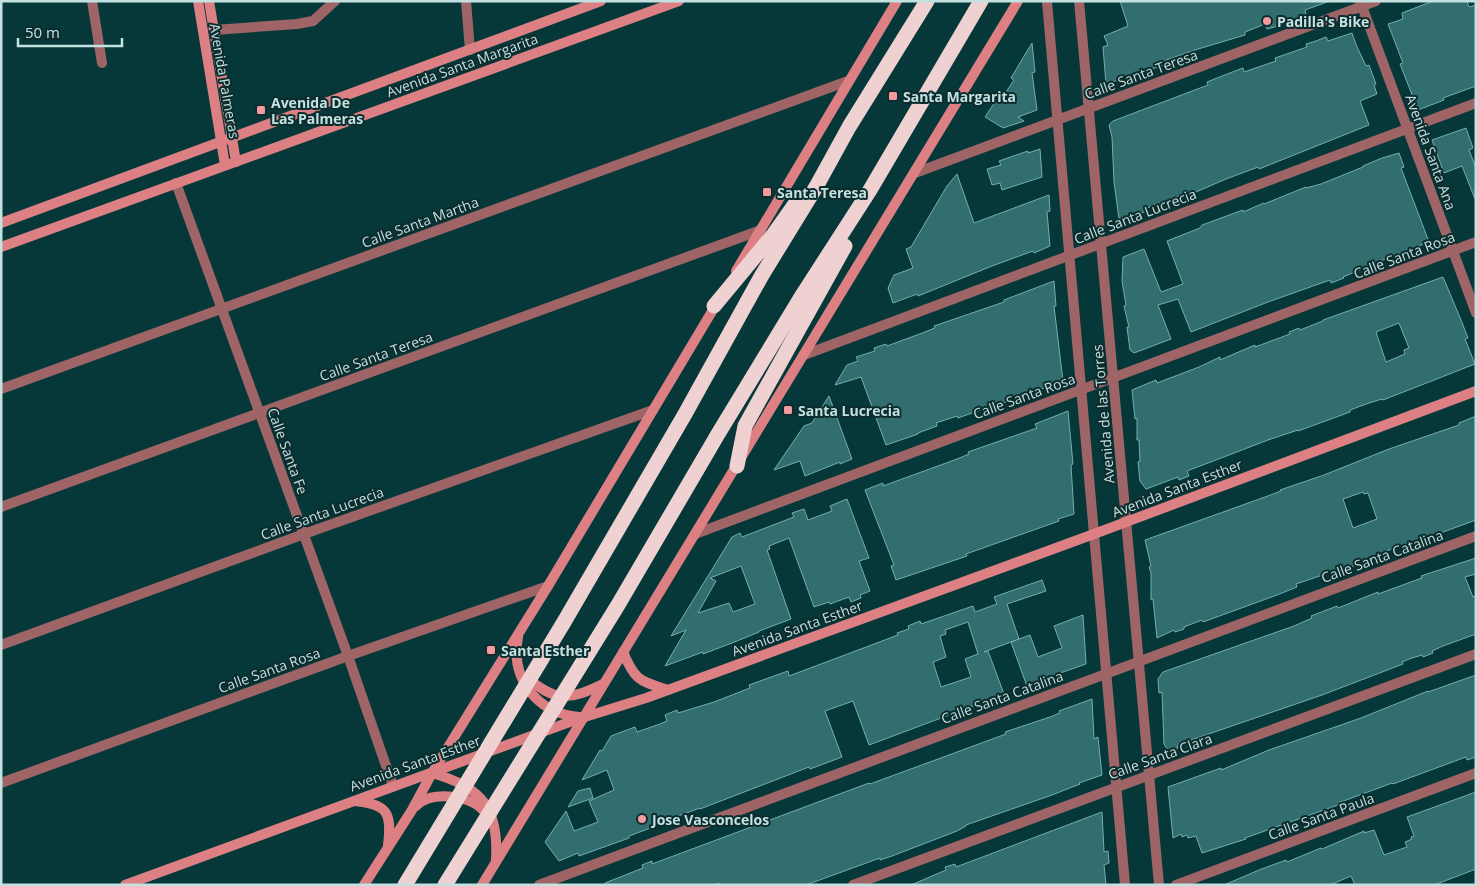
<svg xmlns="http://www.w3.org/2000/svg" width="1477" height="886" font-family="'Open Sans',sans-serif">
	<rect width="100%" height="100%" fill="#063839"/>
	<g fill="#326e70" stroke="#73afb0" fill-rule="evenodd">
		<path d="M1120,1H1326L1327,2L1305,10L1306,15L1278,26L1267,29L1265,24L1245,32V35L1198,49L1166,60L1167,64L1106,84L1103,47L1108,45L1104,36L1128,26Z"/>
		<path d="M1433,1H1467L1469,7L1476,5V86L1443,98L1444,100L1418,110L1400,64L1403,63L1388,24L1403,19L1402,13Z"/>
		<path d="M1352,33L1357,47L1366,66L1369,65L1376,84L1374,85L1377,94L1360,101L1369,125L1259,169L1258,167L1226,179L1189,195L1188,193L1157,204L1147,208L1148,211L1119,219L1114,182L1112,137L1109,125L1113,121L1208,85L1207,82L1235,71L1243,68L1244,72L1276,61L1275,58L1307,47L1306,44L1316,41L1326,37L1328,41Z"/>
		<path d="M1032,43L1035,72L1032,73L1037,110L1018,117L1024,121L1003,128L985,117L995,102L998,104L1014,80L1011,78Z"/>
		<path d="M1466,128L1473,148L1469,150L1476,168L1475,199L1462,166L1444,173L1432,140Z"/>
		<path d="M1040,149L1042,177L1002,190L1000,183L992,185L987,169L1001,165L999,161L1028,151V153Z"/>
		<path d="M1399,153L1404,167L1401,168L1429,242L1395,255L1343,277L1344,278L1331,283L1330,280L1268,302L1191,332L1178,299L1158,305L1171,339L1134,353L1130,350L1127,327H1129L1124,306L1126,305L1122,281L1123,257L1144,249L1161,292L1183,284L1167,241L1200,228L1202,225L1243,210V212L1264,203V204L1306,187V188L1321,184L1363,167V166L1382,158Z"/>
		<path d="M957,174L974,223L1049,195L1050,211L1047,212L1050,246L1034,253L1033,251L992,266L918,296L917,294L893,303L888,288L894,275L913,268L906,249L911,247L947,186Z"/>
		<path d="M1443,277L1461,320L1468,338L1465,339L1475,364L1383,400L1382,399L1369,403L1350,410V412L1298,431V430L1268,440L1208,463L1187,471L1189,476L1179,480L1178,477L1146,489L1140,481L1138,462L1140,461L1139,440H1137V418L1135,419L1132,390L1156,380L1157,383L1199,367L1220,357V360L1255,345V347L1290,334L1289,332L1299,328L1300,330L1323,321V320ZM1399,323L1409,348L1404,350L1405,354L1386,362L1376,332Z"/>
		<path d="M1054,281L1056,306H1054L1063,381L1003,403V402L958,418L957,416L936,423L937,426L918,433V434L886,445L861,377L835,385L847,365L858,361L856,357L875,351L874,348L886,344L887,346L925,332L935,328L934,326L1004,302V300Z"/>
		<path d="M829,396L852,459L840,464V462L805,476L800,461L774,470L804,426L812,423Z"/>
		<path d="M1068,411L1073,464L1071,465L1074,514L1058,519L1059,521L966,554L967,556L896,580L891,566L894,565L865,490L883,483V486L957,459L969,454L968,452L1037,428L1035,424Z"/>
		<path d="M1476,416V520L1413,543L1412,542L1389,550L1344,570L1343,568L1296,584L1297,587L1277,595L1203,622L1202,620L1184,627V629L1175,632L1174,630L1157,638L1153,599L1151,600V573L1149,567L1151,566L1145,540L1265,497L1281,491L1280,490L1324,475L1389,449L1459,425V423ZM1363,492L1364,494L1368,493L1377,519L1353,528L1343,499Z"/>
		<path d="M847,499L869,558L859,561L870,591L860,595L861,598L851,602L849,597L830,604L829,602L814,607L789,538L769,546L770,549L767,550L791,619L759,631V632L732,643L703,654V652L665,666L686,630L671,636L732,537L740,533L742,537L794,517L792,513L804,509L808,520L832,511L830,506ZM741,566L755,604L733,612L729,603L698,613L716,581L710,578Z"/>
		<path d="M1476,558V574L1465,577L1473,597L1476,596V634L1443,646L1432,651L1433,653L1423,657L1422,655L1412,658L1402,662L1403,664L1322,695L1194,739L1177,746L1178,748L1169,752L1164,744L1162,692L1159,693L1158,679L1163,672L1294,626L1312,618L1311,616L1337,606L1338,608L1378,592V594L1422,578L1421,576L1430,573Z"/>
		<path d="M1042,580L1046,591L1007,604L1019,639L984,652L988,651L1004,694L994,698L995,700L982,705L981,703L869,745L853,701L825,711L842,757L810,769L809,767L700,809V808L667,820L655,824L656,826L629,836V838L579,856L578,853L559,861L545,842L566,811L574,831L598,822L589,801L614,790L607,770L582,780L600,750L602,751L611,736L635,727L637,732L660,724L667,721L665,715L677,710L678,713L714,702L750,688L749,685L788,671L789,676L898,635L897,633L909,629L908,626L920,621L921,624L973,606L975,612L997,604L994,597ZM968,622L978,654L965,659L971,677L941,687L933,662L946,657L940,636L946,634L945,630Z"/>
		<path d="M1083,615L1086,664L1046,678L1049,685L1029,692L1011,642L1030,635L1038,657L1062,648L1054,626Z"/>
		<path d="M1476,675V757L1467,760L1466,757L1393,784L1392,783L1338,803V805L1245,838L1246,839L1202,853L1196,836L1188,838L1187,835L1182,837L1181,834L1173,838L1168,787L1221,768V770L1269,750L1361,718L1428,691V692Z"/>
		<path d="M1092,699L1094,739L1098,737L1102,775L1079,783L1080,784L1052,795L966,825V826L957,831L892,856L880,860V858L806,885H720L719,883L715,885H605V883L643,868L642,865L652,861V864L869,783L870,784L889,777L1006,734L1005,732L1050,717L1060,713L1059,711Z"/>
		<path d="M590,788L593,798L568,807L578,791Z"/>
		<path d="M1476,792V869L1434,885H1355L1351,876L1330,885H1224L1259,870L1286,860L1287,862L1321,848L1322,849L1364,831V833L1374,830L1384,855L1407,847L1405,842L1412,839L1411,837L1414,836L1407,817Z"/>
		<path d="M1102,812L1104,852L1108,851L1109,863L1104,865L1106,885H911L946,870L945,867L955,864L956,867Z"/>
	</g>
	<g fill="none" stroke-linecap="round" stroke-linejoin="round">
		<g stroke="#9f6466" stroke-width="10">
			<path d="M92,1L102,63"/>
			<path d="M466,1L470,50"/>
			<path d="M1079,1L1159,885"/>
			<path d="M1360,1L1476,313"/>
			<path d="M1047,2L1125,885"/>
			<path d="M214,30L297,24L313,21L335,1"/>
			<path d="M915,173L1376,1"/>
			<path d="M176,183L348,656L393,786"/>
			<path d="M804,355L1476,103"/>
			<path d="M1,389L848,81"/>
			<path d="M1,507L761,230"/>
			<path d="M695,534L1476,242"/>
			<path d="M1,645L304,534L653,410"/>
			<path d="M1,783L348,656L548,586"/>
			<path d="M539,885L1476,536"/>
			<path d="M853,885L1476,654"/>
			<path d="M1176,885L1476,773"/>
		</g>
		<g stroke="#dd8084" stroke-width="10">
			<path d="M198,1L225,165"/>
			<path d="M209,1L236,162"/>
			<path d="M1,223L601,1"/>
			<path d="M1,247L679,1"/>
			<path d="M736,271L897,1"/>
			<path d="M518,637C510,679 537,713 579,717"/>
			<path d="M623,652C635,681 640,681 668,690"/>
			<path d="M526,677C556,702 568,701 603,684"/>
			<path d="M432,773C482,787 499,808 496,860"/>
			<path d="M354,801C388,804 392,813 388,845"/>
			<path d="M416,806C429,792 459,795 474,803C479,805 483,810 487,814"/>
			<path d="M125,885L575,720L646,698L1094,534L1476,391"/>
			<path d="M364,885L412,810L432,773L548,586L717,303"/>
			<path d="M482,885L1018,1"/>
		</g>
		<g stroke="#efd1d1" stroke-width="15">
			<path d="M714,306L773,235L795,204"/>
			<path d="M737,466L745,426L845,246"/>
			<path d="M405,885L564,622L685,414L762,275L816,187L849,127L927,1"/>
			<path d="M445,885L618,605L718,434L803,294L870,190L981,1"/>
		</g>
	</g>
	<g fill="#f59b9e" stroke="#0c2c2d" stroke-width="2">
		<circle cx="1267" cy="21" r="5"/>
		<rect x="888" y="91" width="10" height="10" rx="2.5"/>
		<rect x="256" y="105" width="10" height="10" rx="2.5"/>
		<rect x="762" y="187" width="10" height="10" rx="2.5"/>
		<rect x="783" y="405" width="10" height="10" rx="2.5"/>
		<rect x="486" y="645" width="10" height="10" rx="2.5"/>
		<circle cx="642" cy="819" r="5"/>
	</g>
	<g text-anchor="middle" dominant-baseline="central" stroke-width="4" stroke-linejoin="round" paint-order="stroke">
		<g font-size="14" font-weight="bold" fill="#c4e1e2" stroke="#0c2c2d" text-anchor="start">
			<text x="1277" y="21">Padilla's Bike</text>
			<text x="903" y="96">Santa Margarita</text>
			<text x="271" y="102">Avenida De<tspan x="271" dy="16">Las Palmeras</tspan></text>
			<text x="777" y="192">Santa Teresa</text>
			<text x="798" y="410">Santa Lucrecia</text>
			<text x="501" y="650">Santa Esther</text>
			<text x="652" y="819">Jose Vasconcelos</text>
		</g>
		<g font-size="14" fill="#c4e1e2" stroke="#0c2c2d">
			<text transform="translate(462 65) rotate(-20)">Avenida Santa Margarita</text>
			<text transform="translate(1141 74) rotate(-20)">Calle Santa Teresa</text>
			<text transform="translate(225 81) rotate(80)">Avenida Palmeras</text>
			<text transform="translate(1431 152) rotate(70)">Avenida Santa Ana</text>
			<text transform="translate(1135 216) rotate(-21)">Calle Santa Lucrecia</text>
			<text transform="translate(420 222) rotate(-20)">Calle Santa Martha</text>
			<text transform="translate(1404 255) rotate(-21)">Calle Santa Rosa</text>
			<text transform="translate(376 356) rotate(-20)">Calle Santa Teresa</text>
			<text transform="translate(1024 396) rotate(-20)">Calle Santa Rosa</text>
			<text transform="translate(1103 414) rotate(-95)">Avenida de las Torres</text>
			<text transform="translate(288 451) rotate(70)">Calle Santa Fe</text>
			<text transform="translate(1177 488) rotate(-21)">Avenida Santa Esther</text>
			<text transform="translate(322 513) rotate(-20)">Calle Santa Lucrecia</text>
			<text transform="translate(1382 556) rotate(-20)">Calle Santa Catalina</text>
			<text transform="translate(797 628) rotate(-20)">Avenida Santa Esther</text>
			<text transform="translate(269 670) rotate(-20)">Calle Santa Rosa</text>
			<text transform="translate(1002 697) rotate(-20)">Calle Santa Catalina</text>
			<text transform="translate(1160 756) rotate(-20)">Calle Santa Clara</text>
			<text transform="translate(415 763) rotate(-20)">Avenida Santa Esther</text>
			<text transform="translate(1321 816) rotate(-20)">Calle Santa Paula</text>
		</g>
	</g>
	<rect width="1477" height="886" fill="none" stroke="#c4e1e2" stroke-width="5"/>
	<path d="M18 38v8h104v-8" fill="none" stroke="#c4e1e2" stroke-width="2.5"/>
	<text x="25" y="38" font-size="15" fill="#c4e1e2" stroke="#0c2c2d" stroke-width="4" paint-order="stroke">50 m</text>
</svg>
